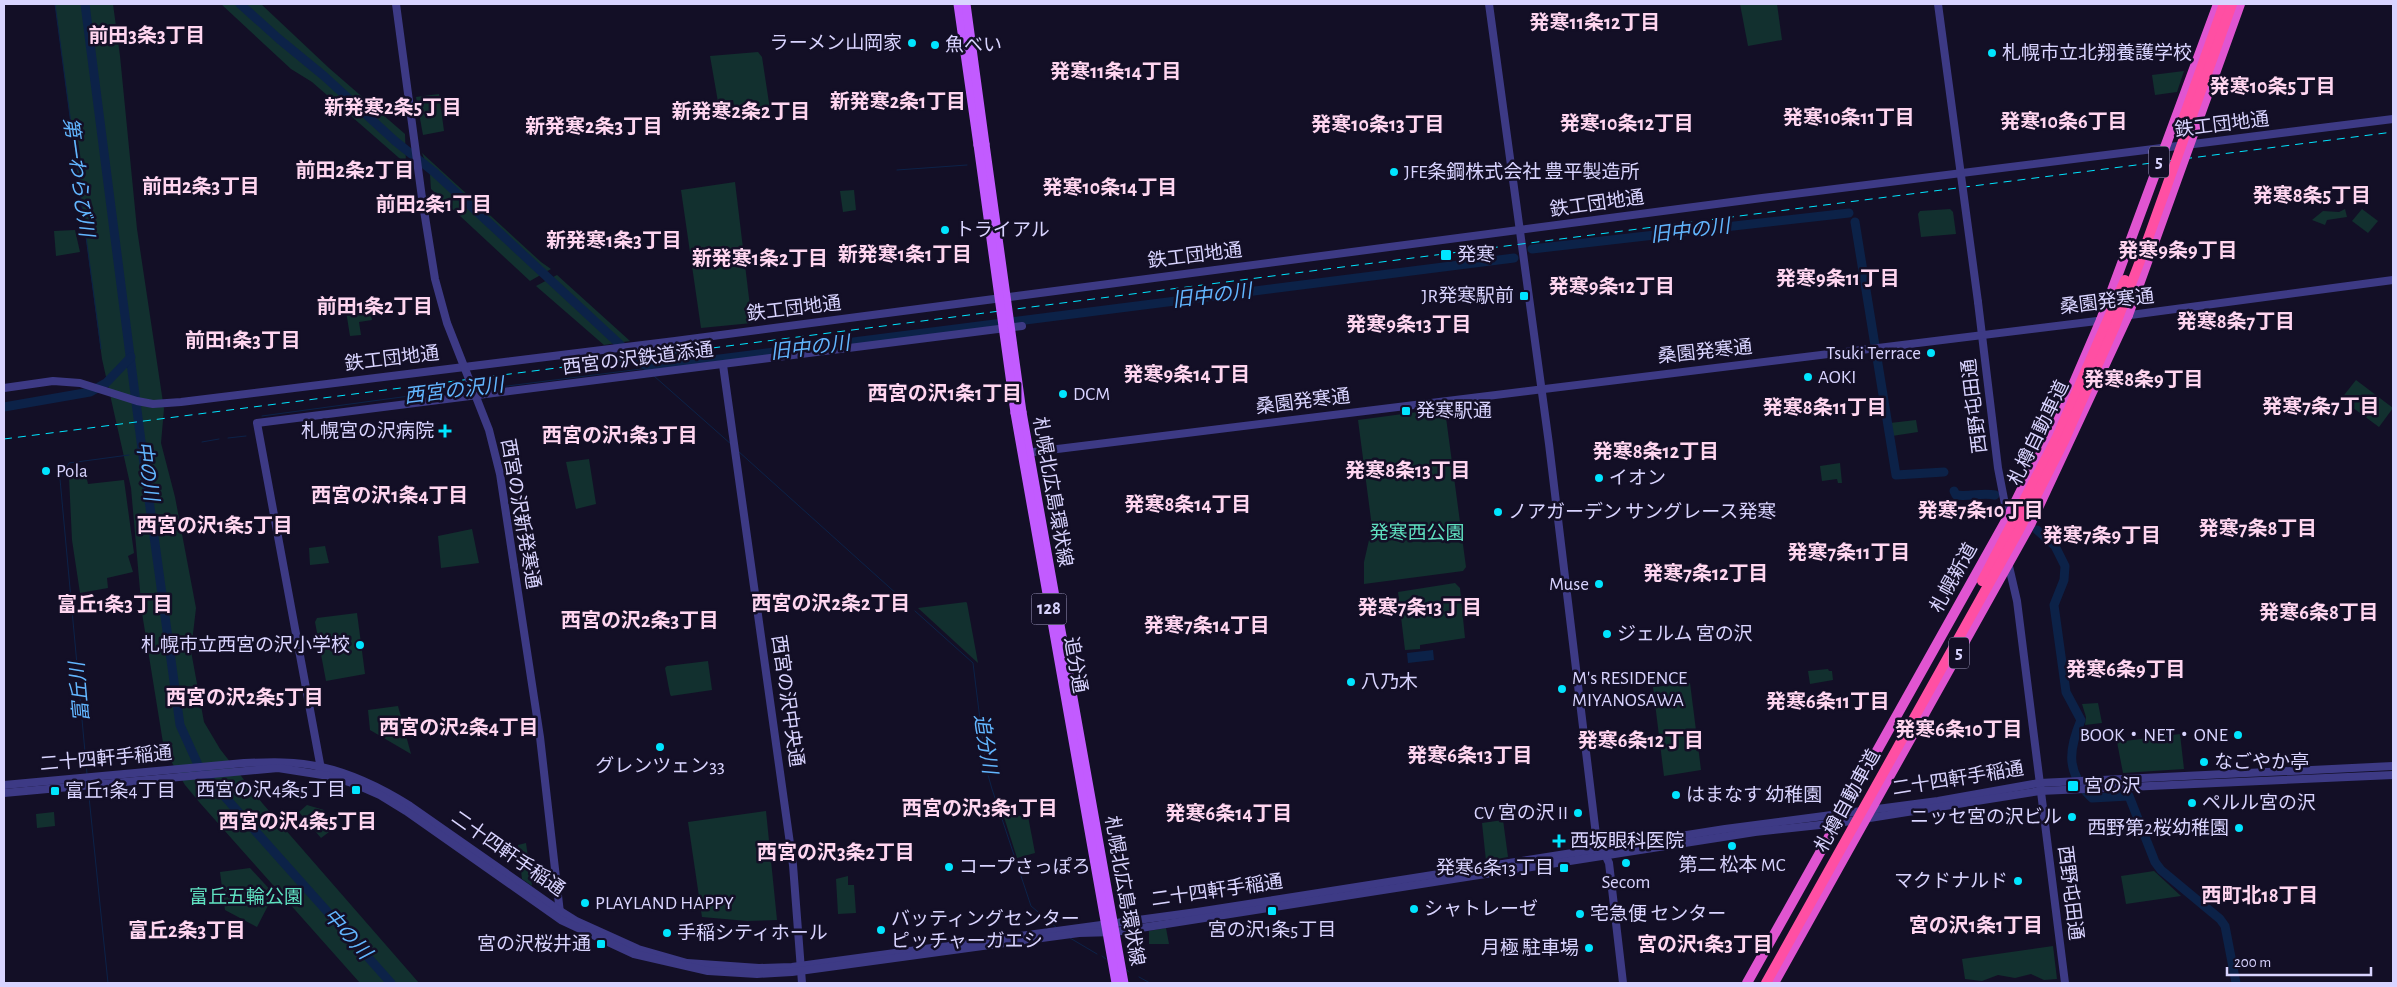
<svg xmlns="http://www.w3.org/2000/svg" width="2397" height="987" font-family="'Alegreya Sans','Noto Sans JP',sans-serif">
	<rect width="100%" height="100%" fill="#130f26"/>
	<g fill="#12302f">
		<path d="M55,4H113L120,56L137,229L164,409L161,443L175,497L196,608L191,651L204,722L220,749L263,804L419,983H360L200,803L185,785L164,749L142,613L131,488L102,359Z"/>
		<path d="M221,4H261L329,68L405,134L406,164L312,82L291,69Z"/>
		<path d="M1740,4H1777L1782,40L1748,46Z"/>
		<path d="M758,52L762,57L771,116L737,120L733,100L718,102L710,56Z"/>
		<path d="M2184,71L2177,92L2155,95L2152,75Z"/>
		<path d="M439,94L444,131L423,135L416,97Z"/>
		<path d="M422,153L541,262L551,269L530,281L431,189L430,175Z"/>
		<path d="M735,182L752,323L701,328L681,190Z"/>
		<path d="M854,190L856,210L843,212L840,191Z"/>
		<path d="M1950,209L1953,212L1956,234L1921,237L1918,214L1920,211Z"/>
		<path d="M2345,209L2347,217L2327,220L2325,225L2312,220L2323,211L2339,212Z"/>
		<path d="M2362,209L2378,221L2368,233L2352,221Z"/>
		<path d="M75,230L80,252L56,256L54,231Z"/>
		<path d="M557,275L630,341L604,345L536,286Z"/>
		<path d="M370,308L372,320L359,322L361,335L350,336L346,311Z"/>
		<path d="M2356,380L2393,408L2379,427L2341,399Z"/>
		<path d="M1440,409L1445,410L1466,567L1463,571L1364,584V562L1372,527L1358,420Z"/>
		<path d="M1916,420L1918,432L1892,436L1890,423Z"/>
		<path d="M589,459L596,504L576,509L566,462Z"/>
		<path d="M1840,463L1842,483H1838L1837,479L1822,481L1820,466Z"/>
		<path d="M86,475L88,484L124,480L134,553L128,556L133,572L107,578L108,588L80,593L72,540L69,477Z"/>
		<path d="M472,529L479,563L441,568L438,536Z"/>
		<path d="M325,546L329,563L310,565L309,548Z"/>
		<path d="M1455,583L1460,588L1465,638L1420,645V649L1405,650L1398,592Z"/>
		<path d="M966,602L967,603L978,663L918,608Z"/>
		<path d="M357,613L365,674L326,681L315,622L317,618Z"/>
		<path d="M708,661L712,690L671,696L670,694L665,668L667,666Z"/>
		<path d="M1828,669L1829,671H1832L1833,680L1810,684L1808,671Z"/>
		<path d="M1690,683L1701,770L1664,776L1653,687Z"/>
		<path d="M2098,703L2102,723L2085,725L2086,717L2082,704Z"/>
		<path d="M398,706L411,754L370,730L368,710Z"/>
		<path d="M2180,734L2184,769L2123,773L2117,742Z"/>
		<path d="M307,805L324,810L329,832L321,838L299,812Z"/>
		<path d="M766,811L777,920L747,921L702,917L688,822Z"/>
		<path d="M54,812L55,826L37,828L36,814Z"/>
		<path d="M1026,815L1028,816L1035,853L1017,858L1004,817Z"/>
		<path d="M1503,820L1508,857L1486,861L1482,823Z"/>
		<path d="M526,843L532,886L522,879L518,845Z"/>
		<path d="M250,868L274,894L257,927L225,910L220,872Z"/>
		<path d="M2154,871L2181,896L2126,904L2121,876Z"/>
		<path d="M848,876V885H854L856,913L838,914L836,879Z"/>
		<path d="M1166,928L1169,944H1149V931Z"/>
		<path d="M2053,946L2057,979L2044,980L2031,974L2015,978L1998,975L1982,981L1965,979L1962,959Z"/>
	</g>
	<path fill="#0c2248" d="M1433,650L1434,660L1408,663L1407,653Z"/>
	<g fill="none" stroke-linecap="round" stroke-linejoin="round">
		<g stroke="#0c2248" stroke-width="1">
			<path d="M55,4L101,349"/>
			<path d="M897,170L967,165"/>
			<path d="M654,376L732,445"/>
			<path d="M476,390L649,368"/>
			<path d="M262,416L424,394L469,390"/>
			<path d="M228,438L246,436"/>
			<path d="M202,442L219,439"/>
			<path d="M738,451L899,596"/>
			<path d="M134,454L142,449L150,451"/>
			<path d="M915,611L973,663L986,768L992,789L1031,906L1057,928"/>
			<path d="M87,774L60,479L69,463L129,455"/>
			<path d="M88,787L108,983"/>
			<path d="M1070,938L1097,954"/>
			<path d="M1102,956L1106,959"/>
			<path d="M1127,970L1129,972"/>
			<path d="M1139,977L1150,983"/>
		</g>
		<g stroke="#0c2248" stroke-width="9">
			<path d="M85,4L142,449L180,725L200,769L391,983"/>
			<path d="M240,4L279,39L324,76L395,141L434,172L627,351L649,368L1514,258"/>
			<path d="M1855,222L1896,475L1944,472"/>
			<path d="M1532,249L1849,213"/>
			<path d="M4,407L90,392L106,383L131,357"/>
			<path d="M1954,491L1956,495C1970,497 1982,492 1995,495"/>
			<path d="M2037,530L2055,546L2065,566L2064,580L2054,605L2066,692L2081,720C2068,751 2066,773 2092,798L2129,796L2155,862L2161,870L2220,919L2225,926L2236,983"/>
		</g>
		<g stroke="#3d3a85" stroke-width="8">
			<path d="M396,4L422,198"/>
			<path d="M1489,4L1549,444L1596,835L1609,863L1623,983"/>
			<path d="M1978,302L1998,468L2008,520"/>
			<path d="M2123,316L2393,280"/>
			<path d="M723,365L793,865L802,983"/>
			<path d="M4,388L53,381L80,383L137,401L153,404L181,402L675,341L1762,198L2393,119"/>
			<path d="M1025,453L2105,320"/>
			<path d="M2008,562L2017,601L2065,983"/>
			<path d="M514,566L540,737L560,913"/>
			<path d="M321,769L257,423L1022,326"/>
			<path d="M4,785L244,763C269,762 297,761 321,767C353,774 383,789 410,806L560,911L576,921L638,949L687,963L759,968L792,967L1197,912L1725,829L1938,801L2039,783L2393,766"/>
			<path d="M4,793L278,768L329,776L355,784L380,795L406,811L561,920L634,954L708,971L757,974L792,972L1079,933L1115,932L1755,832L1838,823L2040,791L2393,775"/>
		</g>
		<g stroke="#c25bff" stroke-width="9">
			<path d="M958,4L978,145"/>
			<path d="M966,4L985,144"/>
			<path d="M1022,412L1124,983"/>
			<path d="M1015,413L1116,983"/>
		</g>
		<g stroke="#e055d1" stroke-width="10">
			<path d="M1747,983L2008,517L2070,392L2101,320"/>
			<path d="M1774,983L2031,523L2128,315"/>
		</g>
		<path stroke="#00e5ff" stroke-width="1" stroke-dasharray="8 6" stroke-linecap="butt" d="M4,439L2393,132"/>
		<g stroke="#3d3a85" stroke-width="8">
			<path d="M1938,4L1978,302"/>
			<path d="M422,198L435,279L447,323L489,430L500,474L514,566"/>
		</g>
		<g stroke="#c25bff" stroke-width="9">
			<path d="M985,144L1022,412"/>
			<path d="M978,145L1015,413"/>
		</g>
		<g stroke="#e055d1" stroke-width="10">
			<path d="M2128,315L2240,4"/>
			<path d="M2101,320L2218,4"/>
		</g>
		<g stroke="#ff4fa3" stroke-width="10">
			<path d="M2180,128L2224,4"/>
			<path d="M1982,581L2057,437L2125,280"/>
			<path d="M1766,983L2019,530L2064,441L2115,326L2140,261L2232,4"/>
		</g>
	</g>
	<g fill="#00e5ff" stroke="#130f26" stroke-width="2">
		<circle cx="912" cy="43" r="5"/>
		<circle cx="935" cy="45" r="5"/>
		<circle cx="1992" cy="53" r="5"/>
		<circle cx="1394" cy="172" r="5"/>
		<circle cx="945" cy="230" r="5"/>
		<rect x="1440" y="249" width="12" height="12" rx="2.5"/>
		<rect x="1519" y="291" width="10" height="10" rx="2.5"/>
		<circle cx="1931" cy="353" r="5"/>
		<circle cx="1808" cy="377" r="5"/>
		<circle cx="1063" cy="394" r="5"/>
		<rect x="1401" y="406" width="10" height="10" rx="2.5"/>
		<path d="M442.5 423.5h5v5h5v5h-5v5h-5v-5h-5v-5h5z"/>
		<circle cx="46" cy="471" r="5"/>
		<circle cx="1599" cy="478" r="5"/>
		<circle cx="1498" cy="512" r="5"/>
		<circle cx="1599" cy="584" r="5"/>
		<circle cx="1607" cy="634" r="5"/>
		<circle cx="360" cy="645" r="5"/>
		<circle cx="1351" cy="682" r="5"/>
		<circle cx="1562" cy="689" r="5"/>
		<circle cx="2238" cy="735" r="5"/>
		<circle cx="660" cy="747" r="5"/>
		<circle cx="2204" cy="762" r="5"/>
		<rect x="2067" y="780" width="12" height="12" rx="2.5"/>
		<rect x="351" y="785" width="10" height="10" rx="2.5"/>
		<rect x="50" y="786" width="10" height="10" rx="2.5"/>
		<circle cx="1676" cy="795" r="5"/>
		<circle cx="2192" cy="803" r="5"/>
		<circle cx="1578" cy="813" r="5"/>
		<circle cx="2072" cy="817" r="5"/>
		<circle cx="2239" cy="828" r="5"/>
		<path d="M1556.5 833.5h5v5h5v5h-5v5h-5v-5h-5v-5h5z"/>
		<circle cx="1732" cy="846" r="5"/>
		<circle cx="1626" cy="863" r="5"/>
		<circle cx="949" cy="867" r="5"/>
		<rect x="1559" y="863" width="10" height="10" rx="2.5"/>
		<circle cx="2018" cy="881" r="5"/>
		<circle cx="585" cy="903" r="5"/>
		<circle cx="1414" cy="909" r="5"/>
		<rect x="1267" y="906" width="10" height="10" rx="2.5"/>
		<circle cx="1580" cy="914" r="5"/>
		<circle cx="881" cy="930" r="5"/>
		<circle cx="667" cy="933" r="5"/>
		<rect x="596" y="939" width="10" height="10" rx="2.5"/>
		<circle cx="1589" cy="948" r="5"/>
	</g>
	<g text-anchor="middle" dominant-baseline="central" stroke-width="5" stroke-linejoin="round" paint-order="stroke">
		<g fill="#130f26" stroke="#9e99be" stroke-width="1">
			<rect x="2149" y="146.5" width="20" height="31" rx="4"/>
			<rect x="1031.5" y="593.5" width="35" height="31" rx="4"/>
			<rect x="1949" y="637.5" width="20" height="31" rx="4"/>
		</g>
		<g font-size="18" font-weight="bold" fill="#d9d4ff">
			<text x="2159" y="162">5</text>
			<text x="1049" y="609">128</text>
			<text x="1959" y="653">5</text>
		</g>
		<g font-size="19" fill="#d9d4ff" stroke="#130f26" text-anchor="start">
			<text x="902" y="43" text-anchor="end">ラーメン山岡家</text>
			<text x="945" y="45">魚べい</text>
			<text x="2002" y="53">札幌市立北翔養護学校</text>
			<text x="1404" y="172">JFE条鋼株式会社 豊平製造所</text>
			<text x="955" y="230">トライアル</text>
			<text x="1457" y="255">発寒</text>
			<text x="1514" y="296" text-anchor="end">JR発寒駅前</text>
			<text x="1921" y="353" text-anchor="end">Tsuki Terrace</text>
			<text x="1818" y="377">AOKI</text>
			<text x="1073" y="394">DCM</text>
			<text x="1416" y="411">発寒駅通</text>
			<text x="434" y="431" text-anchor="end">札幌宮の沢病院</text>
			<text x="56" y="471">Pola</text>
			<text x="1609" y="478">イオン</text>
			<text x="1508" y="512">ノアガーデン サングレース発寒</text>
			<text x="1589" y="584" text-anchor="end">Muse</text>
			<text x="1617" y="634">ジェルム 宮の沢</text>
			<text x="350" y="645" text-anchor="end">札幌市立西宮の沢小学校</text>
			<text x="1572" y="678">M's RESIDENCE<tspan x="1572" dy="22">MIYANOSAWA</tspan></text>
			<text x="1361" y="682">八乃木</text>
			<text x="2228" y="735" text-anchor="end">BOOK・NET・ONE</text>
			<text x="2214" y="762">なごやか亭</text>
			<text x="660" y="766" text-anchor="middle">グレンツェン33</text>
			<text x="2084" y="786">宮の沢</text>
			<text x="346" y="790" text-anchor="end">西宮の沢4条5丁目</text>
			<text x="65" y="791">富丘1条4丁目</text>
			<text x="1686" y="795">はまなす 幼稚園</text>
			<text x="2202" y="803">ペルル宮の沢</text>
			<text x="1568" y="813" text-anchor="end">CV 宮の沢 II</text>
			<text x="2062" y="817" text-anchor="end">ニッセ宮の沢ビル</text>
			<text x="2229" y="828" text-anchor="end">西野第2桜幼稚園</text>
			<text x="1570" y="841">西坂眼科医院</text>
			<text x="1732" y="865" text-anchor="middle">第二 松本 MC</text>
			<text x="959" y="867">コープさっぽろ</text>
			<text x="1554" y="868" text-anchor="end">発寒6条13丁目</text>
			<text x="2008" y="881" text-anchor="end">マクドナルド</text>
			<text x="1626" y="882" text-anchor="middle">Secom</text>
			<text x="595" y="903">PLAYLAND HAPPY</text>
			<text x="1424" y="909">シャトレーゼ</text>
			<text x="1590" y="914">宅急便 センター</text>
			<text x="891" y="919">バッティングセンター<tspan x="891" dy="22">ピッチャーガエシ</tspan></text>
			<text x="1272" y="930" text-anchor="middle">宮の沢1条5丁目</text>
			<text x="677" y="933">手稲シティホール</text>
			<text x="591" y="944" text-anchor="end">宮の沢桜井通</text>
			<text x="1579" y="948" text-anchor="end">月極 駐車場</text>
		</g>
		<g font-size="19" fill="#d9d4ff" stroke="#130f26">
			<text transform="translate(2222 125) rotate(-7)">鉄工団地通</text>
			<text transform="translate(1597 204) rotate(-8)">鉄工団地通</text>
			<text transform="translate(1195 256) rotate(-7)">鉄工団地通</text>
			<text transform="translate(2107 302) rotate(-7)">桑園発寒通</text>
			<text transform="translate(794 309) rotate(-7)">鉄工団地通</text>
			<text transform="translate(1705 352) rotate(-6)">桑園発寒通</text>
			<text transform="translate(392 359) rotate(-7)">鉄工団地通</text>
			<text transform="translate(638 359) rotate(-7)">西宮の沢鉄道添通</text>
			<text transform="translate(1303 402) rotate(-7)">桑園発寒通</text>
			<text transform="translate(1975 406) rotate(-97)">西野屯田通</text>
			<text transform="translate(2039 433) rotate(-64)">札樽自動車道</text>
			<text transform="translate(1052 492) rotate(80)">札幌北広島環状線</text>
			<text transform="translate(520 514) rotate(80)">西宮の沢新発寒通</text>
			<text transform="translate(1954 578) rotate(-61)">札幌新道</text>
			<text transform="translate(1075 665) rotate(80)">追分通</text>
			<text transform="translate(787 701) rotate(82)">西宮の沢中央通</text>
			<text transform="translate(106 759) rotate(-5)">二十四軒手稲通</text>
			<text transform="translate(1958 779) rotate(-9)">二十四軒手稲通</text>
			<text transform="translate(1848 801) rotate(-61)">札樽自動車道</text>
			<text transform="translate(508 854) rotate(35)">二十四軒手稲通</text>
			<text transform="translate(1124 891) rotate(80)">札幌北広島環状線</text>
			<text transform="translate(1217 891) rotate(-8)">二十四軒手稲通</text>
			<text transform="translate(2070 893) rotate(83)">西野屯田通</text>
		</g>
		<g font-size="19" fill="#5fe0c0" stroke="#130f26">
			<text x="1417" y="533">発寒西公園</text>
			<text x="246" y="897">富丘五輪公園</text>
		</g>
		<g font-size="20" font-weight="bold" fill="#ffd6f0" stroke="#130f26">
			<text x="1595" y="23">発寒11条12丁目</text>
			<text x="147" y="36">前田3条3丁目</text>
			<text x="1116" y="72">発寒11条14丁目</text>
			<text x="2273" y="87">発寒10条5丁目</text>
			<text x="898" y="102">新発寒2条1丁目</text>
			<text x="393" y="108">新発寒2条5丁目</text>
			<text x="741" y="112">新発寒2条2丁目</text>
			<text x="1849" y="118">発寒10条11丁目</text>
			<text x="2064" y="122">発寒10条6丁目</text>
			<text x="1627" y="124">発寒10条12丁目</text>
			<text x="1378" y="125">発寒10条13丁目</text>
			<text x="594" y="127">新発寒2条3丁目</text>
			<text x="355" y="171">前田2条2丁目</text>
			<text x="201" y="187">前田2条3丁目</text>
			<text x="1110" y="188">発寒10条14丁目</text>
			<text x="2312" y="196">発寒8条5丁目</text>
			<text x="434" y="205">前田2条1丁目</text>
			<text x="614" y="241">新発寒1条3丁目</text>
			<text x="2178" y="251">発寒9条9丁目</text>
			<text x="905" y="255">新発寒1条1丁目</text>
			<text x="760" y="259">新発寒1条2丁目</text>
			<text x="1838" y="279">発寒9条11丁目</text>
			<text x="1612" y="287">発寒9条12丁目</text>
			<text x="375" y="307">前田1条2丁目</text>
			<text x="2236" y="322">発寒8条7丁目</text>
			<text x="1409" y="325">発寒9条13丁目</text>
			<text x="243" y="341">前田1条3丁目</text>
			<text x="1187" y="375">発寒9条14丁目</text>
			<text x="2144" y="380">発寒8条9丁目</text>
			<text x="945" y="394">西宮の沢1条1丁目</text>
			<text x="2321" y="407">発寒7条7丁目</text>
			<text x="1825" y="408">発寒8条11丁目</text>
			<text x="620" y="436">西宮の沢1条3丁目</text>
			<text x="1656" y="452">発寒8条12丁目</text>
			<text x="1408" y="471">発寒8条13丁目</text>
			<text x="390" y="496">西宮の沢1条4丁目</text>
			<text x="1188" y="505">発寒8条14丁目</text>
			<text x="1981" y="511">発寒7条10丁目</text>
			<text x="215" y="526">西宮の沢1条5丁目</text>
			<text x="2258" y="529">発寒7条8丁目</text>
			<text x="2102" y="536">発寒7条9丁目</text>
			<text x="1849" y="553">発寒7条11丁目</text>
			<text x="1706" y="574">発寒7条12丁目</text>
			<text x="831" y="604">西宮の沢2条2丁目</text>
			<text x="115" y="605">富丘1条3丁目</text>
			<text x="1420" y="608">発寒7条13丁目</text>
			<text x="2319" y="613">発寒6条8丁目</text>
			<text x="640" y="621">西宮の沢2条3丁目</text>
			<text x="1207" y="626">発寒7条14丁目</text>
			<text x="2126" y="670">発寒6条9丁目</text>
			<text x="245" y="698">西宮の沢2条5丁目</text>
			<text x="1828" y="702">発寒6条11丁目</text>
			<text x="459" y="728">西宮の沢2条4丁目</text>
			<text x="1959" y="730">発寒6条10丁目</text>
			<text x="1641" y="741">発寒6条12丁目</text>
			<text x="1470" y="756">発寒6条13丁目</text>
			<text x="980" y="809">西宮の沢3条1丁目</text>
			<text x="1229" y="814">発寒6条14丁目</text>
			<text x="298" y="822">西宮の沢4条5丁目</text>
			<text x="836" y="853">西宮の沢3条2丁目</text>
			<text x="2260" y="896">西町北18丁目</text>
			<text x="1976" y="926">宮の沢1条1丁目</text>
			<text x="187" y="931">富丘2条3丁目</text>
			<text x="1705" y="945">宮の沢1条3丁目</text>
		</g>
		<g font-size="20" font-style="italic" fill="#62b6ff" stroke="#130f26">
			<text transform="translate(78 177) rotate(82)">第一わらび川</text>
			<text transform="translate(1690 231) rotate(-7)">旧中の川</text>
			<text transform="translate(1212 296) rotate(-7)">旧中の川</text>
			<text transform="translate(810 348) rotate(-7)">旧中の川</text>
			<text transform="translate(454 391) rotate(-7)">西宮の沢川</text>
			<text transform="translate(147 471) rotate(82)">中の川</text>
			<text transform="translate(80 692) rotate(-95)">富丘川</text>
			<text transform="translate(985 744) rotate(81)">追分川</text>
			<text transform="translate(347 934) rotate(48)">中の川</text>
		</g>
	</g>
	<rect width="2397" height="987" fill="none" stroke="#d9d4ff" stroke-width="10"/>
	<path d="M2227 967v8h144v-8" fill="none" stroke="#d9d4ff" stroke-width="2.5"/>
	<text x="2234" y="967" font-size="15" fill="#d9d4ff" stroke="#130f26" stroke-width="4" paint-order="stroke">200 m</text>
</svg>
